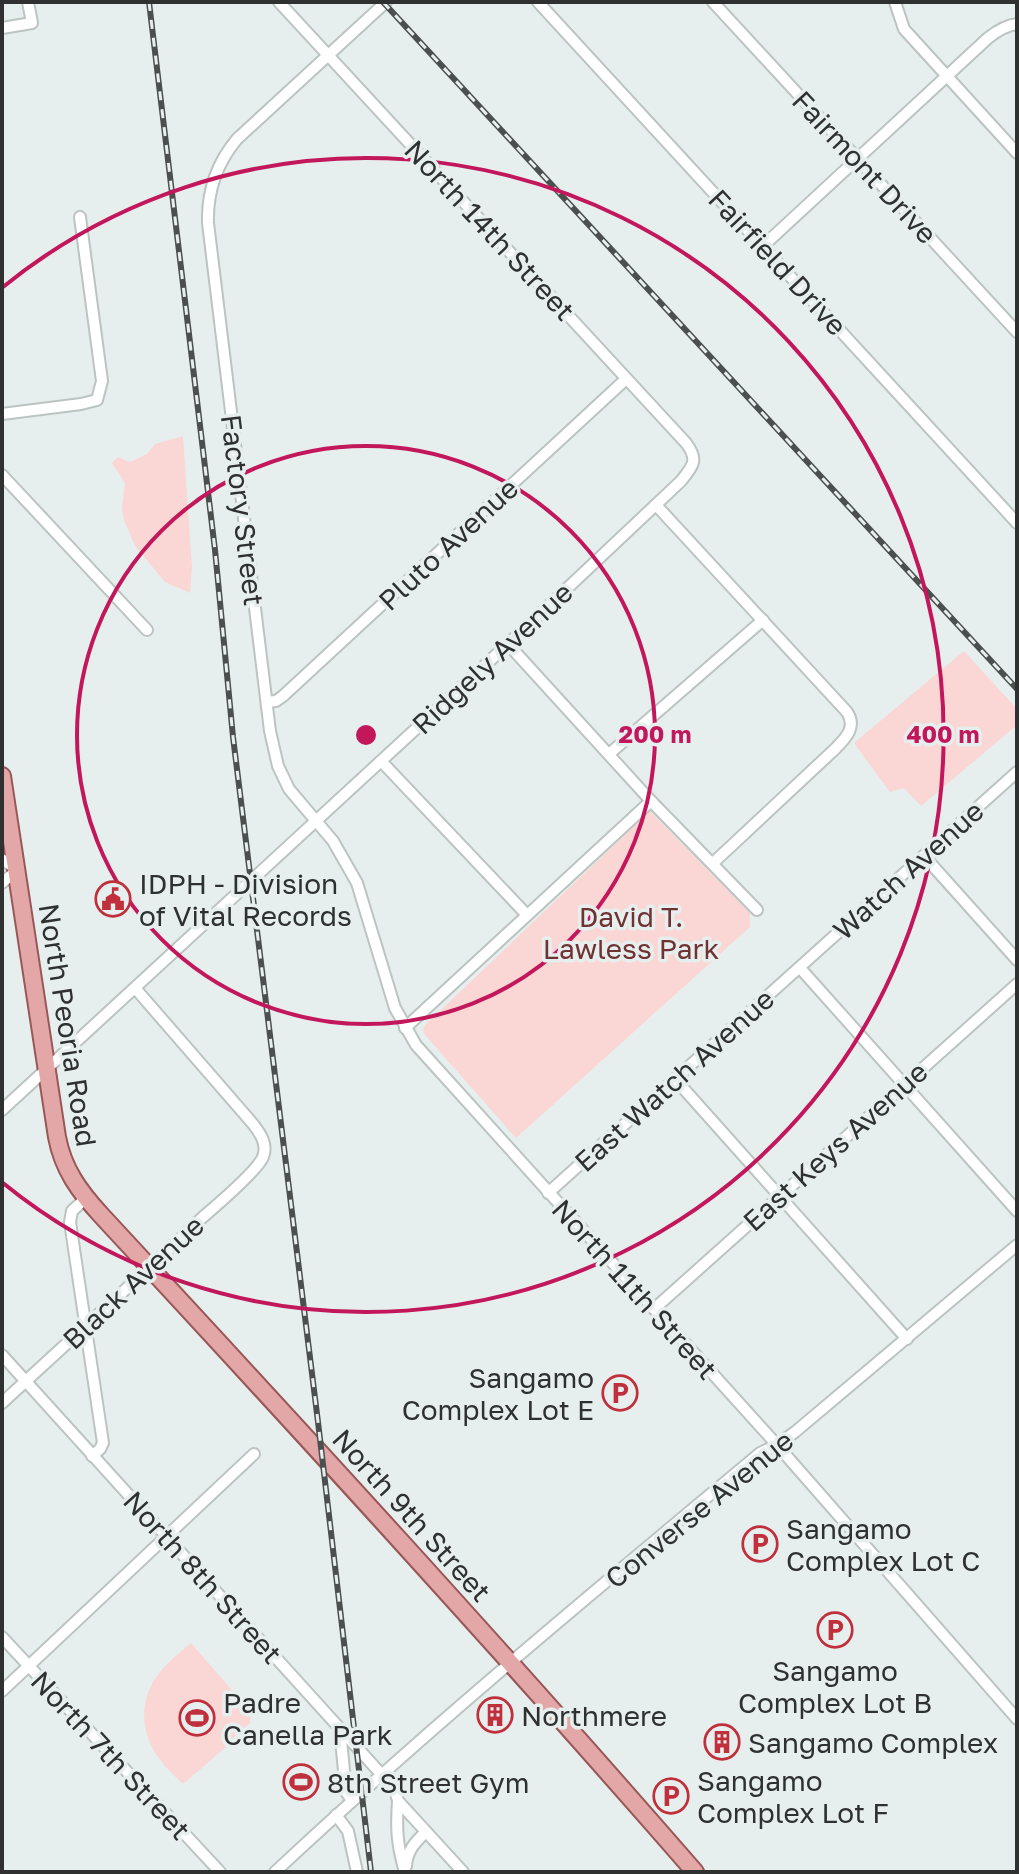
<svg xmlns="http://www.w3.org/2000/svg" width="1019" height="1874" font-family="'Golos Text',sans-serif">
	<rect width="100%" height="100%" fill="#e7efee"/>
	<g fill="#fad6d4">
		<path d="M183,436L192,567L190,593L165,582L135,546L124,520L122,507L125,483L112,463L118,457L130,462L147,454L155,444Z"/>
		<path d="M964,651L1017,709V725L921,806L904,788L890,792L854,743Z"/>
		<path d="M650,811L750,913V927L516,1138L425,1035L423,1030L425,1025Z"/>
		<path d="M191,1643L251,1712L250,1723L225,1745L226,1747L183,1784C176,1777 167,1769 161,1761C142,1738 138,1704 155,1679C165,1664 178,1654 191,1643Z"/>
	</g>
	<g fill="none" stroke-linecap="round" stroke-linejoin="round">
		<defs>
			<g id="street">
				<path d="M386,2L237,139C217,163 207,191 208,223L270,731L278,766L289,789L333,841L357,883L395,1008L416,1045L777,1445L1017,1719"/>
				<path d="M538,2L1017,523"/>
				<path d="M713,2L1017,332"/>
				<path d="M895,2L904,29L1017,153"/>
				<path d="M2,28L32,23L28,2"/>
				<path d="M763,246L988,38C997,31 1006,25 1017,24"/>
				<path d="M2,414L81,404L97,400L102,381L80,217"/>
				<path d="M2,475L147,630"/>
				<path d="M656,505L847,712C857,727 846,738 835,749L713,863"/>
				<path d="M508,644L651,801L757,910"/>
				<path d="M267,702L276,701L283,696L626,379"/>
				<path d="M609,754L763,620"/>
				<path d="M381,761L527,915"/>
				<path d="M924,856L1017,960"/>
				<path d="M2,859L17,870L2,883"/>
				<path d="M800,968L1017,1211"/>
				<path d="M405,1028L651,801"/>
				<path d="M675,1079L907,1339"/>
				<path d="M2,1110L508,644L681,481C693,466 699,460 686,443L279,2"/>
				<path d="M548,1193L1017,772"/>
				<path d="M86,1198L72,1211L70,1222L103,1443L100,1449L92,1456"/>
				<path d="M654,1309L1017,984"/>
				<path d="M2,1355L391,1785L395,1790L398,1801L463,1872"/>
				<path d="M2,1403C69,1341 137,1280 203,1217C217,1205 257,1171 263,1157C268,1144 260,1133 253,1124L135,988"/>
				<path d="M2,1637L220,1872"/>
				<path d="M2,1691L254,1454"/>
				<path d="M340,1729L346,1792L352,1800"/>
				<path d="M398,1801C396,1829 397,1845 405,1872"/>
				<path d="M336,1815L348,1831L357,1872"/>
				<path d="M406,1866C407,1851 415,1842 426,1832"/>
				<path d="M275,1872C431,1726 596,1590 760,1453L777,1445L795,1432L1017,1245"/>
			</g>
			<path id="primary" d="M2,776L57,1137C63,1169 79,1191 101,1215C302,1432 501,1649 695,1872"/>
		</defs>
		<use href="#street" stroke="#bcc4c2" stroke-width="14"/>
		<use href="#primary" stroke="#985857" stroke-width="20"/>
		<use href="#street" stroke="#fff" stroke-width="10"/>
		<use href="#primary" stroke="#e3a7a7" stroke-width="16"/>
		<defs>
			<g id="rail">
				<path d="M149,2L215,550L233,737L318,1422L371,1872"/>
				<path d="M383,2L1017,689"/>
			</g>
		</defs>
		<use href="#rail" stroke="#4b4f4e" stroke-width="6"/>
		<use href="#rail" stroke="#e7efee" stroke-width="3" stroke-dasharray="9" stroke-linecap="butt"/>
	</g>
	<g fill="none" stroke="#c2185b" stroke-width="4">
		<circle cx="366" cy="735" r="289"/>
		<path d="M3 287A577 577 0 1 1 3 1183"/>
	</g>
	<defs>
		<symbol id="civic-ring" viewBox="-11 -11 22 22"><circle r="9.5" fill="#e7efee" stroke="#c0303c" stroke-width="1.5"/><path d="M-.6-6.5H3V-4.5H.6V-3L4-1V1h2V6H-6V1h2V-1L-.6-3ZM-1.2 2.5V6h2.4V2.5Z" fill="#c0303c"/></symbol>
		<symbol id="parking-ring" viewBox="-11 -11 22 22"><circle r="9.5" fill="#e7efee" stroke="#c0303c" stroke-width="1.5"/><path d="M-3.5-5.5H1a3.5 3.5 0 0 1 0 7H-1V5.5H-3.5ZM-1-3.4V-.6H.8a1.4 1.4 0 0 0 0-2.8Z" fill="#c0303c"/></symbol>
		<symbol id="building-ring" viewBox="-11 -11 22 22"><circle r="9.5" fill="#e7efee" stroke="#c0303c" stroke-width="1.5"/><path d="M-4-6H4V6H1V3H-1V6H-4ZM-2.5-4.3h1.7v1.8h-1.7ZM.8-4.3h1.7v1.8H.8ZM-2.5-1h1.7V.8h-1.7ZM.8-1h1.7V.8H.8Z" fill="#c0303c"/></symbol>
		<symbol id="stadium-ring" viewBox="-11 -11 22 22"><circle r="9.5" fill="#e7efee" stroke="#c0303c" stroke-width="1.5"/><path d="M0-5a6.5 5 0 1 0 0 10a6.5 5 0 1 0 0-10ZM-3.5-1.8h7v3.6h-7Z" fill="#c0303c"/></symbol>
	</defs>
	<g fill-rule="evenodd">
		<use href="#civic-ring" x="93" y="879" width="40" height="40"/>
		<use href="#parking-ring" x="600" y="1373" width="40" height="40"/>
		<use href="#parking-ring" x="740" y="1524" width="40" height="40"/>
		<use href="#parking-ring" x="815" y="1610" width="40" height="40"/>
		<use href="#building-ring" x="475" y="1695" width="40" height="40"/>
		<use href="#stadium-ring" x="177" y="1698" width="40" height="40"/>
		<use href="#building-ring" x="702" y="1722" width="40" height="40"/>
		<use href="#stadium-ring" x="281" y="1762" width="40" height="40"/>
		<use href="#parking-ring" x="651" y="1776" width="40" height="40"/>
	</g>
	<g text-anchor="middle" dominant-baseline="central" stroke-width="7" stroke-linejoin="round" paint-order="stroke">
		<g font-size="28" fill="#2e3130" stroke="#e7efee">
			<text transform="translate(865 167) rotate(47)">Fairmont Drive</text>
			<text transform="translate(490 230) rotate(47)">North 14th Street</text>
			<text transform="translate(778 262) rotate(47)">Fairfield Drive</text>
			<text transform="translate(243 510) rotate(83)">Factory Street</text>
			<text transform="translate(448 544) rotate(-43)">Pluto Avenue</text>
			<text transform="translate(492 658) rotate(-43)">Ridgely Avenue</text>
			<text transform="translate(908 870) rotate(-42)">Watch Avenue</text>
			<text transform="translate(68 1025) rotate(81)">North Peoria Road</text>
			<text transform="translate(674 1080) rotate(-42)">East Watch Avenue</text>
			<text transform="translate(835 1146) rotate(-42)">East Keys Avenue</text>
			<text transform="translate(133 1282) rotate(-43)">Black Avenue</text>
			<text transform="translate(635 1289) rotate(48)">North 11th Street</text>
			<text transform="translate(699 1509) rotate(-39)">Converse Avenue</text>
			<text transform="translate(412 1515) rotate(48)">North 9th Street</text>
			<text transform="translate(203 1577) rotate(48)">North 8th Street</text>
			<text transform="translate(111 1755) rotate(47)">North 7th Street</text>
		</g>
		<g font-size="28" fill="#2e3130" stroke="#e7efee" text-anchor="start">
			<text x="139" y="883">IDPH - Division<tspan x="139" dy="32">of Vital Records</tspan></text>
			<text x="594" y="1377" text-anchor="end">Sangamo<tspan x="594" dy="32">Complex Lot E</tspan></text>
			<text x="786" y="1528">Sangamo<tspan x="786" dy="32">Complex Lot C</tspan></text>
			<text x="835" y="1670" text-anchor="middle">Sangamo<tspan x="835" dy="32">Complex Lot B</tspan></text>
			<text x="223" y="1702">Padre<tspan x="223" dy="32">Canella Park</tspan></text>
			<text x="521" y="1715">Northmere</text>
			<text x="748" y="1742">Sangamo Complex</text>
			<text x="697" y="1780">Sangamo<tspan x="697" dy="32">Complex Lot F</tspan></text>
			<text x="327" y="1782">8th Street Gym</text>
		</g>
		<g font-size="28" fill="#703232" stroke="#e7efee">
			<text x="631" y="916">David T.<tspan x="631" dy="32">Lawless Park</tspan></text>
		</g>
	</g>
	<circle cx="366" cy="735" r="12" fill="#c2185b" stroke="#e7efee" stroke-width="4"/>
	<g font-size="24" text-anchor="middle" font-weight="bold" fill="#c2185b" stroke="#e7efee" stroke-width="7" stroke-linejoin="round" paint-order="stroke">
		<text x="655" y="743">200 m</text>
		<text x="943" y="743">400 m</text>
	</g>
	<rect width="1019" height="1874" fill="none" stroke="#2e3130" stroke-width="8"/>
</svg>
